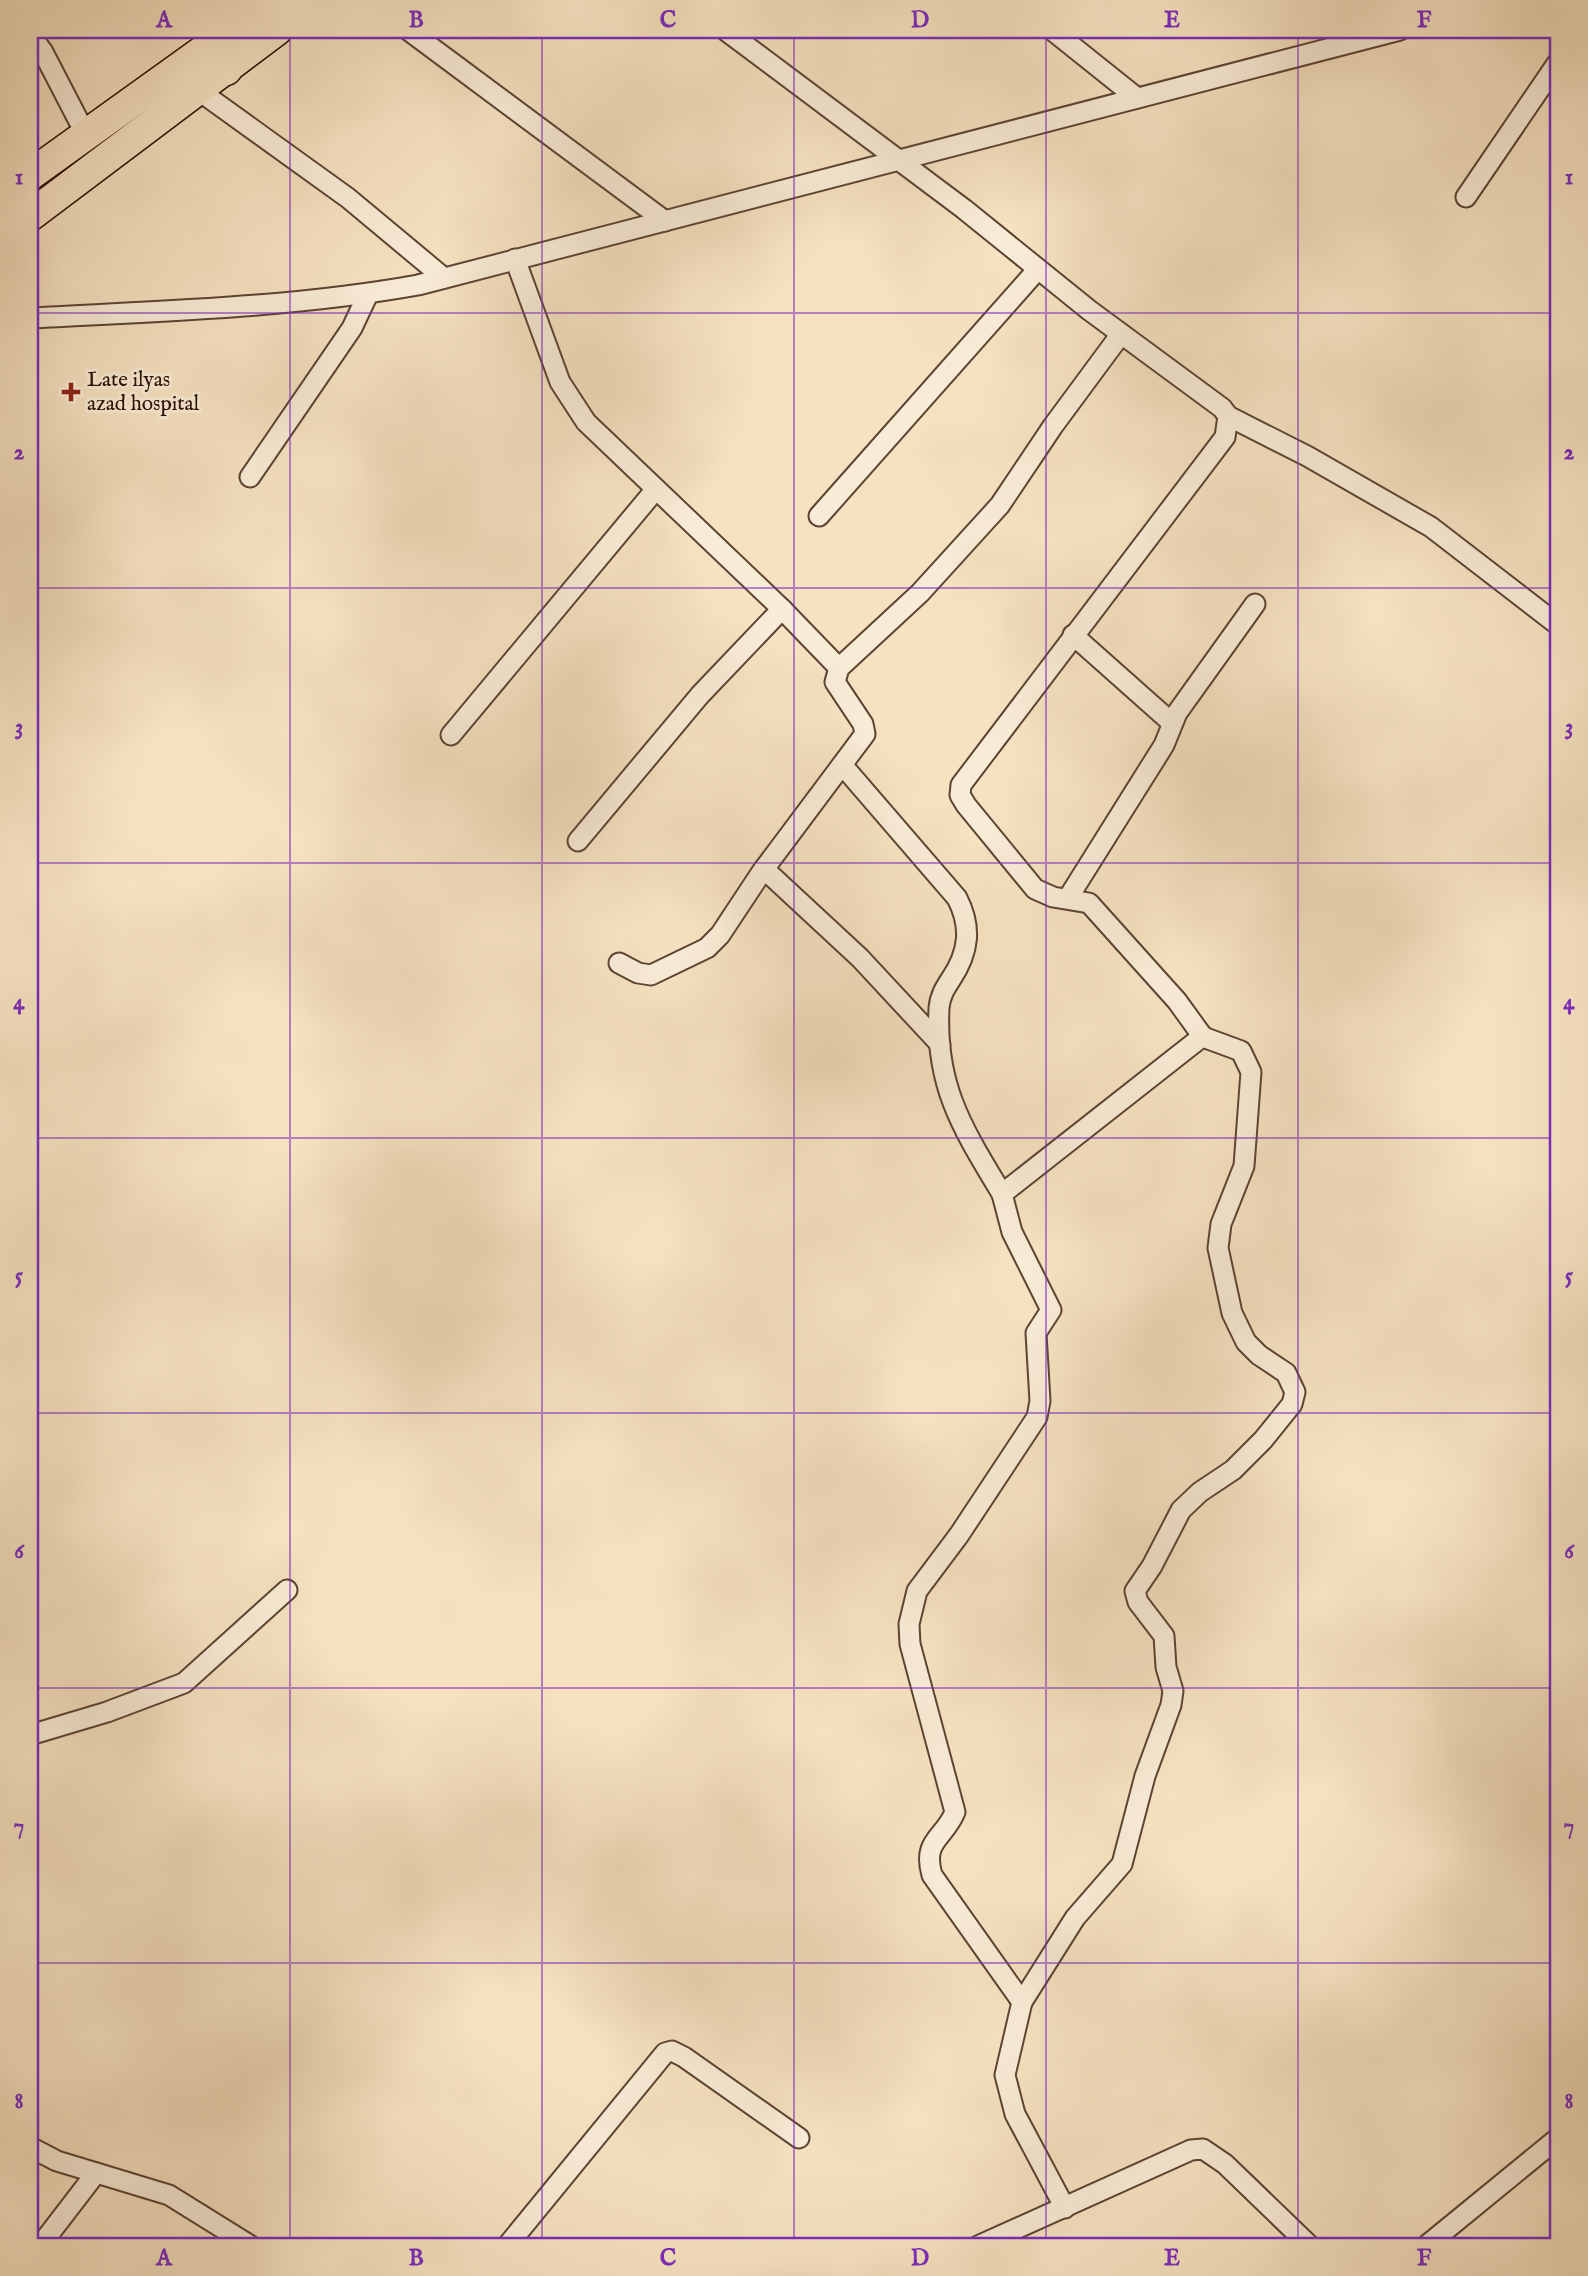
<svg xmlns="http://www.w3.org/2000/svg" width="1588" height="2276" font-family="'IM FELL English',serif">
	<rect width="100%" height="100%" fill="#f6e2c1"/>
	<filter id="stains"><feTurbulence type="fractalNoise" baseFrequency=".00286" numOctaves="4"/><feColorMatrix values="0 0 0 0 .2 0 0 0 0 .09 0 0 0 0 .02 0 0 0 .5 -.17"/></filter>
	<radialGradient id="worn" r=".72"><stop offset=".6" stop-color="#630" stop-opacity="0"/><stop offset="1" stop-color="#630" stop-opacity=".3"/></radialGradient>
	<g fill="none" stroke-linecap="round" stroke-linejoin="round">
		<defs>
			<g id="minor">
				<path d="M408,30L665,221"/>
				<path d="M725,30L964,209L1089,310L1222,408L1228,416L1225,437L961,785L960,795L966,805L1035,889L1053,897L1089,903L1177,1001L1203,1037L1241,1051L1251,1072L1244,1166L1221,1224L1218,1248L1232,1313L1246,1342L1259,1355L1286,1373L1295,1392L1292,1404L1263,1440L1233,1470L1200,1492L1181,1510L1152,1566L1135,1591L1138,1602L1164,1636L1166,1667L1173,1691L1171,1705L1145,1776L1122,1864L1075,1918L1022,2002L1005,2075L1015,2114L1065,2208"/>
				<path d="M1052,30L1137,98"/>
				<path d="M1556,30L1558,32"/>
				<path d="M30,34L43,52L86,135"/>
				<path d="M198,90L348,198L444,278"/>
				<path d="M1466,197L1558,62"/>
				<path d="M515,259L560,382L586,422L782,609L839,668"/>
				<path d="M30,318C159,311 290,308 418,285L1400,30"/>
				<path d="M1228,416L1307,456L1431,527L1558,625"/>
				<path d="M250,477L352,328L368,294"/>
				<path d="M819,516L1038,269"/>
				<path d="M1073,635L1172,723"/>
				<path d="M451,735L656,489"/>
				<path d="M844,767L957,898C972,927 969,952 951,979C945,988 940,996 939,1008C935,1087 963,1129 1002,1194L1203,1036"/>
				<path d="M578,841L700,695L782,609"/>
				<path d="M764,869L860,958L940,1044"/>
				<path d="M1068,898L1164,745L1177,713L1255,604"/>
				<path d="M619,963L638,973L651,975L707,948L720,935L761,873L865,734L863,724L835,682L839,668L920,593L1000,505L1053,426L1121,334"/>
				<path d="M1002,1194L1012,1232L1051,1310L1036,1333L1040,1401L1037,1417L959,1535L917,1591L909,1624L910,1644L955,1812C944,1839 922,1840 932,1875L1022,2002"/>
				<path d="M30,1735L107,1712L184,1683L287,1590"/>
				<path d="M30,2147L57,2161L169,2195L251,2246"/>
				<path d="M40,2246L96,2173"/>
				<path d="M507,2246L665,2053L672,2051L684,2057L799,2138"/>
				<path d="M978,2246L1191,2150L1203,2149L1225,2164L1310,2246"/>
				<path d="M1426,2246L1558,2138"/>
			</g>
			<g id="primary">
				<path d="M30,175L232,30"/>
				<path d="M30,216L277,30"/>
			</g>
			<path id="trunk" d="M212,46L226,69"/>
		</defs>
		<use href="#minor" stroke="#5c4433" stroke-width="23"/>
		<use href="#primary" stroke="#280f04" stroke-width="33"/>
		<use href="#trunk" stroke="#280f04" stroke-width="35"/>
		<use href="#minor" stroke="#f9ecd7" stroke-width="19"/>
		<use href="#primary" stroke="#f6e2c1" stroke-width="30"/>
		<use href="#trunk" stroke="#f6e2c1" stroke-width="32"/>
	</g>
	<path fill="none" stroke="#7b2cbf" stroke-width="2" stroke-opacity="0.55" d="M290,30V2246M542,30V2246M794,30V2246M1046,30V2246M1298,30V2246M30,313H1558M30,588H1558M30,863H1558M30,1138H1558M30,1413H1558M30,1688H1558M30,1963H1558"/>
	<path fill="#8f2418" stroke="#f9ecd7" stroke-width="2.5" d="M67.5 381.5h7v7h7v7h-7v7h-7v-7h-7v-7h7z"/>
	<g text-anchor="middle" dominant-baseline="central" stroke-width="6" stroke-linejoin="round" paint-order="stroke">
		<g font-size="21" fill="#280f04" stroke="#f9ecd7" text-anchor="start">
			<text x="87" y="380">Late ilyas<tspan x="87" dy="24">azad hospital</tspan></text>
		</g>
	</g>
	<rect width="1588" height="2276" fill="none" stroke="#f6e2c1" stroke-width="77"/>
	<rect x="38" y="38" width="1512" height="2200" fill="none" stroke="#7b2cbf" stroke-width="2.5"/>
	<g font-size="23" text-anchor="middle" font-weight="bold" fill="#7b2cbf">
		<text x="164" y="27">A</text>
		<text x="416" y="27">B</text>
		<text x="668" y="27">C</text>
		<text x="920" y="27">D</text>
		<text x="1172" y="27">E</text>
		<text x="1424" y="27">F</text>
		<text x="19" y="184">1</text>
		<text x="1569" y="184">1</text>
		<text x="19" y="459">2</text>
		<text x="1569" y="459">2</text>
		<text x="19" y="734">3</text>
		<text x="1569" y="734">3</text>
		<text x="19" y="1009">4</text>
		<text x="1569" y="1009">4</text>
		<text x="19" y="1283">5</text>
		<text x="1569" y="1283">5</text>
		<text x="19" y="1558">6</text>
		<text x="1569" y="1558">6</text>
		<text x="19" y="1833">7</text>
		<text x="1569" y="1833">7</text>
		<text x="19" y="2108">8</text>
		<text x="1569" y="2108">8</text>
		<text x="164" y="2265">A</text>
		<text x="416" y="2265">B</text>
		<text x="668" y="2265">C</text>
		<text x="920" y="2265">D</text>
		<text x="1172" y="2265">E</text>
		<text x="1424" y="2265">F</text>
	</g>
	<rect width="100%" height="100%" filter="url(#stains)"/>
	<rect width="100%" height="100%" fill="url(#worn)"/>
</svg>
